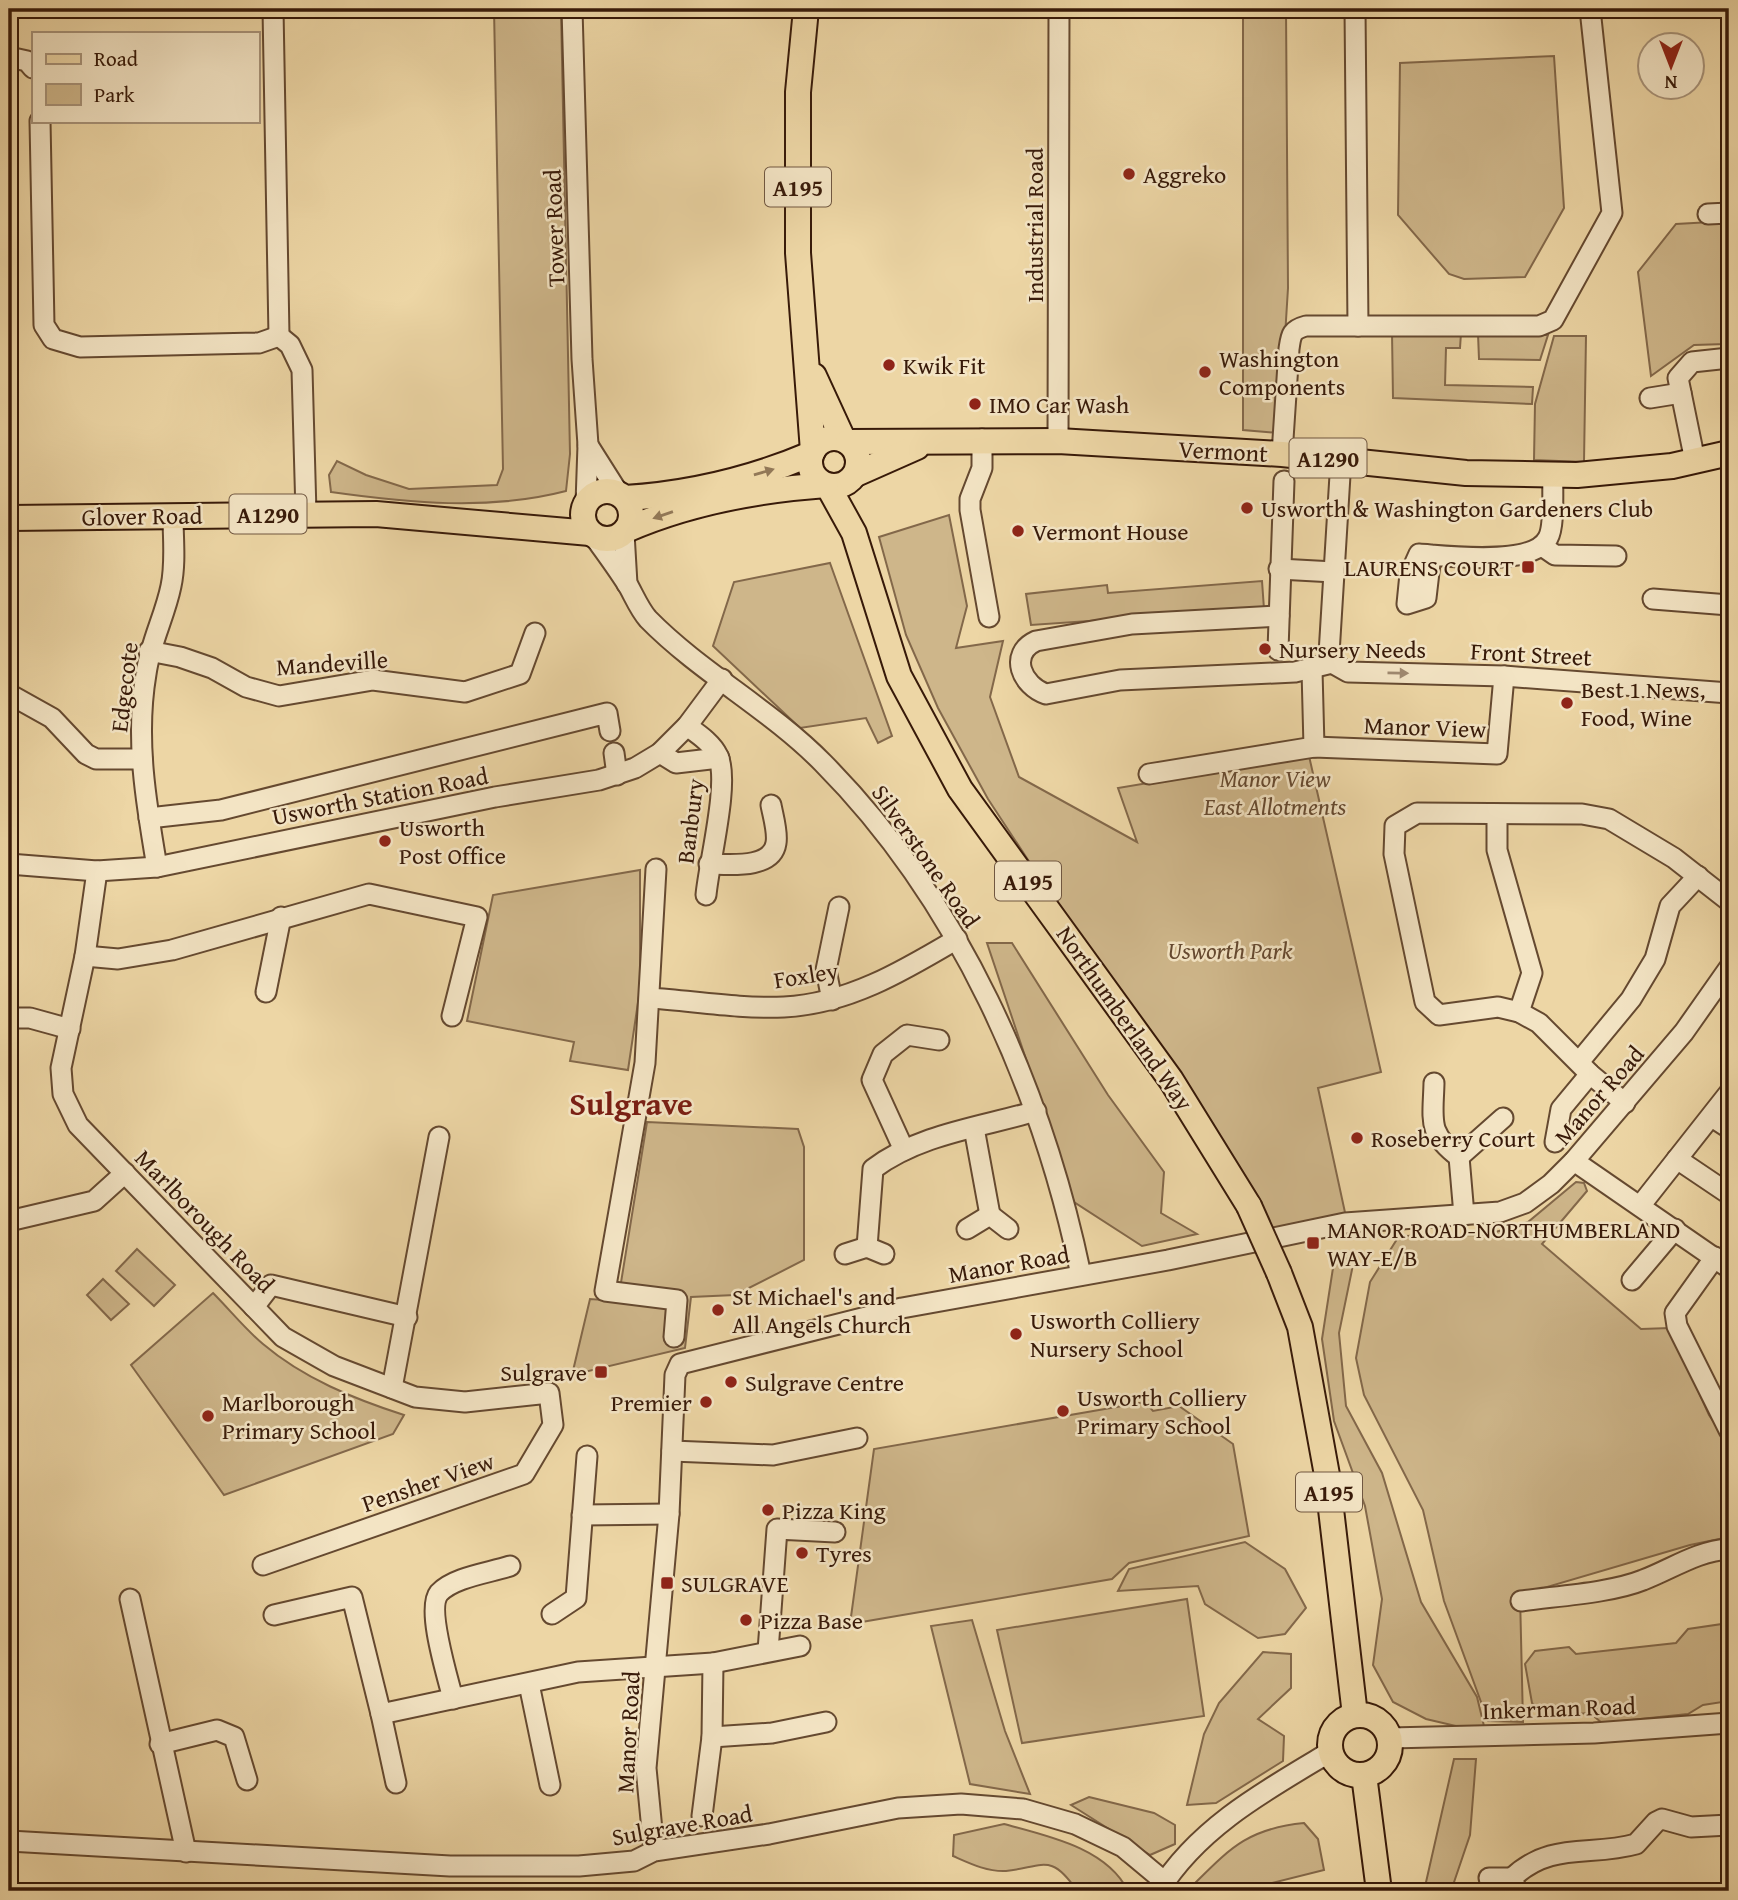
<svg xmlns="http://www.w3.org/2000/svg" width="1738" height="1900" font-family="'Gentium Book Plus',serif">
	<rect width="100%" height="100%" fill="#edd6a5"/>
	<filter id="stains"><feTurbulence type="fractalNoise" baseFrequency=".00286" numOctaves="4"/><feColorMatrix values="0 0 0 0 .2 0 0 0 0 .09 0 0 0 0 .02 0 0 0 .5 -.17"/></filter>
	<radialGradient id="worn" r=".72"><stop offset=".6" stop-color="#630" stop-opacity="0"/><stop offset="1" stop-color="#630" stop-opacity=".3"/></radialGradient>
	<g fill="#ceb68a" stroke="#83684a" stroke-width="2">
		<path d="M494,9H561L570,454L566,491C489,511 409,503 331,492L329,475L337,461L366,475L409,489L497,485L503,469Z"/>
		<path d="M1243,9H1286L1288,288L1279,433L1243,430Z"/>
		<path d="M1554,56L1564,208L1525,277L1464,279L1449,274L1398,215L1400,63Z"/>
		<path d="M1729,221V341L1726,344L1694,345L1651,376L1638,272L1676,224Z"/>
		<path d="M1392,333H1461L1460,348H1446L1445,385L1533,387L1532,404L1393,398Z"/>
		<path d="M1478,334L1548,335L1540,360L1479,359Z"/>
		<path d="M1554,336H1586L1584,462L1534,460L1535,404Z"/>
		<path d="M949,515L967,606L956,648L1003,641L990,697L1019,777L1137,842L1118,788L1309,756L1381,1072L1318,1088L1346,1217L1276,1238L988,799L938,708L906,635L879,537Z"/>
		<path d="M830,563L892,736L878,743L866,718L800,728L713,646L734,582Z"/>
		<path d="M1262,581L1264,609L1031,625L1026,594L1107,585L1108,593Z"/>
		<path d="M640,870V989L628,1070L570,1061L574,1042L467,1021L493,895Z"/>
		<path d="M987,943H1012L1108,1095L1164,1172L1161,1213L1197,1234L1142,1246L1074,1202Z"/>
		<path d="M647,1122L798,1129L804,1147V1260L735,1295L691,1297L685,1348L572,1375L590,1299L618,1301Z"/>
		<path d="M1576,1182L1584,1183L1587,1191L1542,1244L1641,1329L1670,1328L1709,1415L1729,1444V1537L1690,1545L1520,1595L1523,1722L1488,1721L1444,1601L1423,1510L1364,1395L1356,1358L1370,1282L1399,1236L1486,1235L1528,1222Z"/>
		<path d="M137,1249L175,1285L154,1306L116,1271Z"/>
		<path d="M1335,1255L1354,1260L1339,1333L1346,1406L1382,1473L1421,1602L1477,1697L1484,1726L1460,1727L1426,1719L1393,1702L1373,1665L1382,1599L1365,1506L1334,1421L1322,1339Z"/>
		<path d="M103,1279L129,1304L111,1320L87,1295Z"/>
		<path d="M213,1293C230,1310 245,1329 263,1344C303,1378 354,1399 404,1415L393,1434L224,1495L131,1365Z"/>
		<path d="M1145,1402L1153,1411L1179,1406L1233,1444L1249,1536L1129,1563L1112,1579L850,1624L874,1449Z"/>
		<path d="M1245,1542L1285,1569L1306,1608L1285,1634L1258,1638L1205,1604L1198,1586L1118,1591L1129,1569Z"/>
		<path d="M1187,1599L1204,1716L1022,1743L997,1630Z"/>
		<path d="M972,1620L1005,1731L1030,1794L970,1784L931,1626Z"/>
		<path d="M1729,1623V1701L1703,1705L1688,1714L1602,1723L1590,1713L1549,1716L1532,1703L1525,1664L1535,1651L1569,1647L1576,1654L1676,1643L1688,1629Z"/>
		<path d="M1263,1652L1291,1654V1688L1258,1719L1284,1736L1283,1761L1216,1803L1187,1805L1204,1734L1219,1703Z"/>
		<path d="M1454,1759H1476L1470,1835L1451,1891H1424Z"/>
		<path d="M1089,1797L1154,1813L1175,1825V1844L1150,1855L1071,1805Z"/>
		<path d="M1304,1823L1318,1839L1324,1870L1264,1885V1891H1187C1228,1851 1244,1829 1304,1823Z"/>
		<path d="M1004,1824C1048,1836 1107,1848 1128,1891H1077C1051,1852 1043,1867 1006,1871C987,1872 969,1863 953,1856L954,1835Z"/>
	</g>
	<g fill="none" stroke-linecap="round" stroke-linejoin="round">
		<defs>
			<g id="minor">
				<path d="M273,9L279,336"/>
				<path d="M572,9L582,359L588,445L586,503"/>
				<path d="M1355,9L1358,326"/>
				<path d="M9,57L27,61L33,68"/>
				<path d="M40,121L44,325L53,339L80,347L259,343L279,336"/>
				<path d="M1708,214L1729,213"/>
				<path d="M279,336L290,345L302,370L306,513"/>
				<path d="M1650,398L1681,393"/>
				<path d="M982,439V468L970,499V510L989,617"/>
				<path d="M1058,441L1059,9"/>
				<path d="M588,445L619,494"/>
				<path d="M1282,454L1289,349C1291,335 1291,330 1306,326H1539L1553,320L1612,213L1590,9"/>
				<path d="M1695,461L1678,378L1692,362L1729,358"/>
				<path d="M624,533L627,584"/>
				<path d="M593,535C605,552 618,569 629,587C635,598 640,610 648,619C701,673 770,709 823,763C959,900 1042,1088 1081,1275"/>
				<path d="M1542,546L1555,555L1616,556"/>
				<path d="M1431,555L1426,598L1407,604L1410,574L1419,554C1448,556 1533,567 1548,538C1555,526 1552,488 1553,473"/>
				<path d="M1279,569L1334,572"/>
				<path d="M1653,599L1729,605"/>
				<path d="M1279,616L1132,624L1036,641C1008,654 1022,686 1046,694L1120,680L1295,672L1332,663"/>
				<path d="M1278,650L1284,481"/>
				<path d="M149,651L180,657L212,668L246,687L279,696L373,680L465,692L520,674L535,633"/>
				<path d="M1332,663L1348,672L1504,676L1729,693"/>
				<path d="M1332,663L1329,654L1341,459"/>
				<path d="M1312,670L1314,747"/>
				<path d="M9,694L52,718L86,754L96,759H142"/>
				<path d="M687,726C698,734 712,743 718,756C730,782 709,862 706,895"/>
				<path d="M614,753L617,775"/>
				<path d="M660,753L676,763L719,758"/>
				<path d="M1149,774L1314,747L1497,754L1504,676"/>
				<path d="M1497,814V850L1532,973L1519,1012"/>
				<path d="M149,818L221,810L607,713L610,731"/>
				<path d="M9,864L97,871L157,867L495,797L599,780L635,768L660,753L687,726L722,679"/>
				<path d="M709,864C727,864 772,870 776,843C778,832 773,816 771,805"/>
				<path d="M157,867C146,803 135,738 146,674C150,643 165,616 171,586C176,563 173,539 173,516"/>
				<path d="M656,869L645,1063L605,1291L677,1300L674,1337"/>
				<path d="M97,871L85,956L61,1068L63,1094L78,1125L283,1337L334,1366L415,1397L465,1402L549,1393L553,1425L524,1474L263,1565"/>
				<path d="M85,956L118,959L172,950L369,894L477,917L452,1016"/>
				<path d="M266,992L281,917"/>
				<path d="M650,998C694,1001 740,1009 784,1007C848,1004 903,971 957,939"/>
				<path d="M832,1000L826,970L839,907"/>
				<path d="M9,1018H30L70,1029"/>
				<path d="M1579,1062L1631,999L1655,959L1670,906L1698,876"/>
				<path d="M1434,1083C1433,1121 1427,1133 1459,1157L1464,1215"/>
				<path d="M1625,1103L1590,1074L1539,1023L1519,1012L1498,1007L1439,1015L1425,1002L1394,854L1395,826L1417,813L1582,814L1609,819L1674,858L1729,901"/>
				<path d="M1712,1117L1729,1128"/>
				<path d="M974,1128L990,1215"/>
				<path d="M1555,1142L1561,1109L1590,1074"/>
				<path d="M904,1150L872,1080L883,1054L907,1035L939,1040"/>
				<path d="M1459,1157L1503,1118"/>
				<path d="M1677,1159L1729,1194"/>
				<path d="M1574,1161L1729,1268"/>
				<path d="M1640,1206L1729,1093"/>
				<path d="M9,1221L94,1201L125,1173"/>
				<path d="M967,1229L990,1215L1008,1229"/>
				<path d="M867,1247L873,1169C919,1134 982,1127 1036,1111"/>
				<path d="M845,1254L867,1247L884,1254"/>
				<path d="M1715,1257L1675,1313L1677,1326L1729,1430"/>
				<path d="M1632,1280L1675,1229"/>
				<path d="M254,1307L271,1285L407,1317"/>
				<path d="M392,1388L439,1137"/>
				<path d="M672,1451L773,1455L857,1438"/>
				<path d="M582,1515L669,1514"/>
				<path d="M130,1599L186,1852"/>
				<path d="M1521,1601C1556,1596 1611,1593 1643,1580C1672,1569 1697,1551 1729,1549"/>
				<path d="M552,1614L576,1598L587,1456"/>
				<path d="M274,1615L352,1597L381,1714L578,1672L713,1663L800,1646"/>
				<path d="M768,1651L777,1529L835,1532"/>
				<path d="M529,1684L550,1785"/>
				<path d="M453,1699C448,1678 426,1609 439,1593C454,1577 489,1573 510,1566"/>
				<path d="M381,1714L396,1783"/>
				<path d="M712,1737L772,1733L826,1722"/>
				<path d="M1390,1738L1594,1733L1729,1723"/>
				<path d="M160,1744L217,1730L234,1737L247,1780"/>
				<path d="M702,1816L712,1737L713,1663"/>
				<path d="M9,1841L450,1866H579L634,1861L654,1851L769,1834L898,1808L961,1804L1023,1809L1075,1824L1123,1847L1165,1882"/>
				<path d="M654,1851L646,1768L669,1514L675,1375L680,1364L902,1308L1168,1260L1345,1223L1500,1212L1525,1203L1551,1184L1574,1161L1684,1032L1729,968"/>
				<path d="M1489,1878H1512L1517,1891"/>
				<path d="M1512,1878C1551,1841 1590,1857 1636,1844L1656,1822L1662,1819L1691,1827L1729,1825"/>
				<path d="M1159,1891C1198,1827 1268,1789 1330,1752"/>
			</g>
			<g id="major">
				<path d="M806,9L798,92V253L813,451"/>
				<path d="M814,376L843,439"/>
				<circle cx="834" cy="462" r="24"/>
				<path d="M848,442L1058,441L1282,454L1466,473L1577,475L1672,466L1729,453"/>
				<path d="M856,474L917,447"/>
				<path d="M828,486L854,533L899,676L960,789L1171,1080L1249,1206"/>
				<circle cx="607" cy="515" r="24"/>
				<path d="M625,498C689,494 752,479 811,454"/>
				<path d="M9,518L376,514L590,533"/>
				<path d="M626,530C690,502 757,490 826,485"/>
				<path d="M1279,1273L1300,1327L1327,1475L1355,1715"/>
				<circle cx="1360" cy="1745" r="30"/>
				<path d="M1364,1775L1379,1891"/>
			</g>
		</defs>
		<use href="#minor" stroke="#654930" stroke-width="23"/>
		<use href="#major" stroke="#381a09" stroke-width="28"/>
		<use href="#minor" stroke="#f3e4c4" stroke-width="19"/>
		<use href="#major" stroke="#edd6a5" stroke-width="24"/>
		<defs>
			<path id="major-bridge" d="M1249,1206L1279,1273"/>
		</defs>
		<use href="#major-bridge" stroke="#381a09" stroke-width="28" stroke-linecap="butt"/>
		<use href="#major-bridge" stroke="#edd6a5" stroke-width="24"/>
	</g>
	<defs><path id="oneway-solid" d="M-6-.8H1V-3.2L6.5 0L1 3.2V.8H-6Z" transform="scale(1.75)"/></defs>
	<g fill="#927857">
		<use href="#oneway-solid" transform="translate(764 472) rotate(-16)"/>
		<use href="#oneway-solid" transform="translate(663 515) rotate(161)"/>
	</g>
	<use fill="#9f8970" href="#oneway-solid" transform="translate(1398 673) rotate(1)"/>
	<g fill="#8f2418" stroke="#f3e4c4" stroke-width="2.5">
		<circle cx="1129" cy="174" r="7"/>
		<circle cx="889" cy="365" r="7"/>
		<circle cx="1205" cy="372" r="7"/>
		<circle cx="975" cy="404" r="7"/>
		<circle cx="1247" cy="508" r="7"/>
		<circle cx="1018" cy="531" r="7"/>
		<rect x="1521" y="560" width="14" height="14" rx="3.5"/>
		<circle cx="1265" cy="649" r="7"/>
		<circle cx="1567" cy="703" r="7"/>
		<circle cx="385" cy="841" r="7"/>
		<circle cx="1357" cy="1138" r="7"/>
		<rect x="1306" y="1236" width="14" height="14" rx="3.5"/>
		<circle cx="718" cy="1310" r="7"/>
		<circle cx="1016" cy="1334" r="7"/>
		<rect x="594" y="1365" width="14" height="14" rx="3.5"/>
		<circle cx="731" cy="1382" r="7"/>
		<circle cx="706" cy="1402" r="7"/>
		<circle cx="1063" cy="1411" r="7"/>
		<circle cx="208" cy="1416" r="7"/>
		<circle cx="768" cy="1510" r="7"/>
		<circle cx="802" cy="1553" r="7"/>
		<rect x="660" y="1576" width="14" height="14" rx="3.5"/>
		<circle cx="746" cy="1620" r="7"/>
	</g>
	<g text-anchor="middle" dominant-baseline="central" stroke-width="5" stroke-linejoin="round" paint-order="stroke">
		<g fill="#f3e4c4" stroke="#705741" stroke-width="2">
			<rect x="765" y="167.5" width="66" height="39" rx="5"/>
			<rect x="1289.5" y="438.5" width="77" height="39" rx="5"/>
			<rect x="229.5" y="494.5" width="77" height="39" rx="5"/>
			<rect x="995" y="861.5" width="66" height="39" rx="5"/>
			<rect x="1296" y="1472.5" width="66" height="39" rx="5"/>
		</g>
		<g font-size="23" font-weight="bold" fill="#381a09">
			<text x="798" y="187">A195</text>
			<text x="1328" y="458">A1290</text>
			<text x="268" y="514">A1290</text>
			<text x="1028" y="881">A195</text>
			<text x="1329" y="1492">A195</text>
		</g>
		<g font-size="24" fill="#381a09" stroke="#f3e4c4" text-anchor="start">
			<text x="1143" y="174">Aggreko</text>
			<text x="1219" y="358">Washington<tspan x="1219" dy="28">Components</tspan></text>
			<text x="903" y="365">Kwik Fit</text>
			<text x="989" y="404">IMO Car Wash</text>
			<text x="1261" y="508">Usworth &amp; Washington Gardeners Club</text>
			<text x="1032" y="531">Vermont House</text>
			<text x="1514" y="567" text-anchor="end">LAURENS COURT</text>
			<text x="1279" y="649">Nursery Needs</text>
			<text x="1581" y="689">Best 1 News,<tspan x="1581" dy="28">Food, Wine</tspan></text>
			<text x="399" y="827">Usworth<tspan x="399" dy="28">Post Office</tspan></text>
			<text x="1371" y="1138">Roseberry Court</text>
			<text x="1327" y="1229">MANOR ROAD-NORTHUMBERLAND<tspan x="1327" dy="28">WAY-E/B</tspan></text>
			<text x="732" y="1296">St Michael's and<tspan x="732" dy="28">All Angels Church</tspan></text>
			<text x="1030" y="1320">Usworth Colliery<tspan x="1030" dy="28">Nursery School</tspan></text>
			<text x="587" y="1372" text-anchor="end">Sulgrave</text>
			<text x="745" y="1382">Sulgrave Centre</text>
			<text x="1077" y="1397">Usworth Colliery<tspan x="1077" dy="28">Primary School</tspan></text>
			<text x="222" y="1402">Marlborough<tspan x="222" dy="28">Primary School</tspan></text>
			<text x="692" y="1402" text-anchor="end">Premier</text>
			<text x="782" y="1510">Pizza King</text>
			<text x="816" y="1553">Tyres</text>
			<text x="681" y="1583">SULGRAVE</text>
			<text x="760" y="1620">Pizza Base</text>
		</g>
		<g font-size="24" fill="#381a09" stroke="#f3e4c4">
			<text transform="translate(1034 225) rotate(-90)">Industrial Road</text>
			<text transform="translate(554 228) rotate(-92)">Tower Road</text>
			<text transform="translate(1223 451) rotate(3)">Vermont</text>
			<text transform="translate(142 516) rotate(-1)">Glover Road</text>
			<text transform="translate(1531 654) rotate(3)">Front Street</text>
			<text transform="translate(332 663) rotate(-4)">Mandeville</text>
			<text transform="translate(124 687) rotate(-83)">Edgecote</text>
			<text transform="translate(1425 727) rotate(2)">Manor View</text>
			<text transform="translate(380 796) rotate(-11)">Usworth Station Road</text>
			<text transform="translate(690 821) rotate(-83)">Banbury</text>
			<text transform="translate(926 856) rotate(55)">Silverstone Road</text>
			<text transform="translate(806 975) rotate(-9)">Foxley</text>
			<text transform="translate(1125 1018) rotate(55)">Northumberland Way</text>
			<text transform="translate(1599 1095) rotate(-49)">Manor Road</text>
			<text transform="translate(205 1221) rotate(46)">Marlborough Road</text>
			<text transform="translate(1009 1264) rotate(-10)">Manor Road</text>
			<text transform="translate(428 1482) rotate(-19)">Pensher View</text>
			<text transform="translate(1559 1708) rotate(-2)">Inkerman Road</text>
			<text transform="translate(628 1732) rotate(-87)">Manor Road</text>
			<text transform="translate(682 1825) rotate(-10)">Sulgrave Road</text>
		</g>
		<g font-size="24" font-style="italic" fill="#654930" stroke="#f3e4c4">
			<text x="1275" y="778">Manor View<tspan x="1275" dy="28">East Allotments</tspan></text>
			<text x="1230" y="950">Usworth Park</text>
		</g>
		<g font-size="32" font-weight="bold" fill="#7a1f14" stroke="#f3e4c4">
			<text x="631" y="1103">Sulgrave</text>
		</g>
	</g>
	<rect width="1738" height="1900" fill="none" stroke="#edd6a5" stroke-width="35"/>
	<rect x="10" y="10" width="1717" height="1879" fill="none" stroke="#381a09" stroke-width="3.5"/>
	<rect x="18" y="18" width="1703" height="1865" fill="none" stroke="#381a09" stroke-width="2"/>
	<rect x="32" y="32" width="228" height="91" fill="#f3e4c4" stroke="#a89379" stroke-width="2"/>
	<rect x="46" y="54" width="35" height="10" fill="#edd6a5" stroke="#a89379" stroke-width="2"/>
	<text x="94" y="66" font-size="21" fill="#381a09">Road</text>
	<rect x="46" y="84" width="35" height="21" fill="#ceb68a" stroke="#a89379" stroke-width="2"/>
	<text x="94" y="102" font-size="21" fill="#381a09">Park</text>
	<g transform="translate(1671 66) rotate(180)"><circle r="33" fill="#f3e4c4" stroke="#a89379" stroke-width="2"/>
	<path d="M0-5L12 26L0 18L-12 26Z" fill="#8f2418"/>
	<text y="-10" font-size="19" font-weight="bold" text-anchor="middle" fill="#381a09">N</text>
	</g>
	<rect width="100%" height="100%" filter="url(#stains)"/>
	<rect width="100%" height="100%" fill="url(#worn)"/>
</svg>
